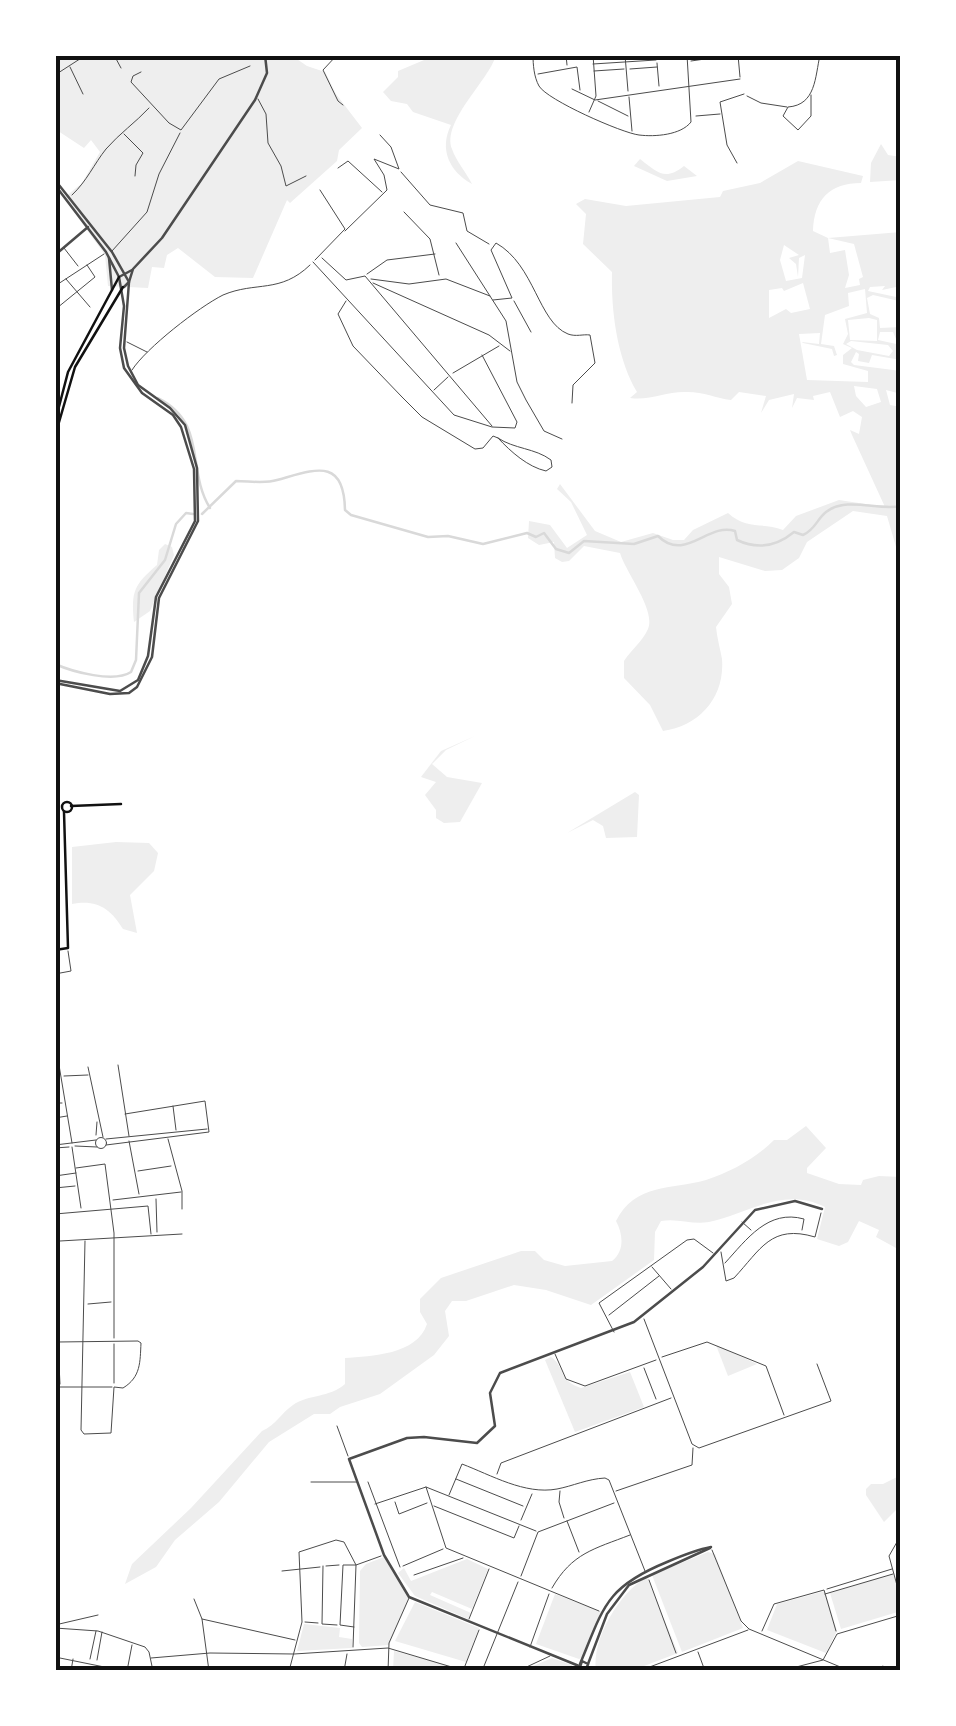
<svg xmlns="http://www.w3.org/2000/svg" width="956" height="1726" font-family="Mulish,sans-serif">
	<rect width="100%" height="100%" fill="#fff"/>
	<g fill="#eee" fill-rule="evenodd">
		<path d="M55,55H291L307,66L325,72L336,94L362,128L339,150L337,161L290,203L287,200L253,278L215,277L178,248L167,255L164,268L152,267L148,288L108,286L105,255L64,198L82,183L100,152L91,140L84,148L55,129Z"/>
		<path d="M436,55H494L495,58C486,83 442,122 452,149C456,161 466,172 472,184C449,171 439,149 451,125L413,112L407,104L391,101L383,92L398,77V71Z"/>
		<path d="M881,144L888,155L901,157V180L870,182L871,163Z"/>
		<path d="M640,159C658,173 665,181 684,166L697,176L667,181L634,166Z"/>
		<path d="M798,161L863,176L861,183C830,183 814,199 813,231L828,238L901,232V286L882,290L885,286L870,287L868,291L901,298V317L897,316L899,301L873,295L867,298L870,314L879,318L880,328L901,327V340L896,339L893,332H880L878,340L901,345V360L872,355L869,363L858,361L859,354L856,352L851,362L854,365L901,371V394L886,390L890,405L901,407V564L887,516L853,511L807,542L799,558L782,570L765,571L719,557V574L729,587L732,604L716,627C717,638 720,648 722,659C725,698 699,726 663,731L650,705L624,678V661C631,650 642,642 648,629C656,610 626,573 620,553L584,546L569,561L562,562L555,558L554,542L539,545L528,538L529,521L550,525L567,548L587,535L571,502L557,489L560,484L595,531L621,542L653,533L673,540H684L693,530L728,513C746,530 763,522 783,530L796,516L839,500L885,507L852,435L850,430L859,434L862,417L853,411L840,417L830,392L813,396L814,400L797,398L792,408L794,394L769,400L761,413L766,396L739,392L731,400C715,398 702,391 684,392C665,392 649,401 630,398L637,392C617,358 611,311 612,272L583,244L586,214L576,204L585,199L626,206L720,197L723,191L760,183ZM828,238L854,244L863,277L859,279L860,285L845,288L849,275L845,250L830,253ZM784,245L799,255L789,258L796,264L798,277L799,258L805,255L802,278L786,281L780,260ZM803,283L810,309L791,313L786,309L769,318V290L782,288L784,291ZM865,289L867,313L845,319L848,334L843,344L852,348L843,355V364L868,371V382L807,380L799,334L820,333L819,344L802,342L803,343L832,349L834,356L837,355L834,346L821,344L825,315L849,306L848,293ZM869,318L877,320V341L850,340L848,320ZM851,341L888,345L893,351L889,356L857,350L846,344ZM854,386L877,389L881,402L866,407L856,396Z"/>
		<path d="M165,544L172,547L174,555L150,611L134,622C131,591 134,585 157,565L159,550Z"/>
		<path d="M475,736L446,750L432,764L447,777L482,783L460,822L444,823L436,818V810L425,795L436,782L421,777L441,751Z"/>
		<path d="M635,792L639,795L637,837L606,838L603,826L593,820L567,833Z"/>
		<path d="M116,842L149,843L158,853L154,871L130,895L137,933L123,929C111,909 97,899 72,904V847Z"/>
		<path d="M806,1126L826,1148L807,1168V1173L839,1184L861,1185L863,1180L879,1176L901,1177V1267L896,1248L876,1237L879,1230L859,1221L848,1242L839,1246L817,1239L825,1207C783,1186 749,1213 709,1222C692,1225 678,1218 661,1221L655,1232L654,1260L591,1305L546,1290L514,1285L466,1301H452L445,1311L449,1336L434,1355L380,1394L340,1407L330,1414H314L269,1442L219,1502L175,1540L156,1567L125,1584L132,1564L191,1508L262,1431C276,1425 281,1413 293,1405C309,1394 329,1398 345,1384V1358C371,1356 417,1355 427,1324L420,1312V1299L441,1278L521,1251H535L544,1260L565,1266L612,1261C625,1251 623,1234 616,1221C635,1183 671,1190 706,1180C731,1172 756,1158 774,1140H787Z"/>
		<path d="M716,1345L757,1364L728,1376Z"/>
		<path d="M551,1357C565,1366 558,1381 581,1388L630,1372L644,1407L575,1432L545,1360Z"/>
		<path d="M901,1475V1505L884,1522L866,1495V1489L871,1484H883Z"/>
		<path d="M708,1552L715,1554L743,1628L682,1652L652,1575Z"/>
		<path d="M384,1557L409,1599L389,1645L362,1647L359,1643L360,1571L366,1564Z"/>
		<path d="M467,1559L488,1569L472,1609L432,1592L430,1595L471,1613L468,1619L415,1596L398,1573L404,1568L411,1581Z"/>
		<path d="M893,1574L901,1599V1611L841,1629L830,1593Z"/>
		<path d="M647,1577L678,1653L631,1671H596C591,1639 620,1592 647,1577Z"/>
		<path d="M825,1591L837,1631L826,1653L767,1630L777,1604Z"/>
		<path d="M555,1594L602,1612L585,1656L579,1659L536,1644Z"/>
		<path d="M415,1602L479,1628L466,1662L395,1641Z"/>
		<path d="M304,1624L340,1628L339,1637L352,1639V1648L297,1651Z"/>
		<path d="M394,1651L470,1671H393Z"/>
		<path d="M552,1658L572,1665V1671H531V1667Z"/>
	</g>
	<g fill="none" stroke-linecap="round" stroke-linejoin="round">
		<g stroke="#d9d9d9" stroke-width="2.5">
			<path d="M158,398C208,423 186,470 210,508"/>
			<path d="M202,514L236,481C249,481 265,484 277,480C314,470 344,456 345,510L351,515L428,537L448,536L483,544L527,533L536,537L544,533L556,549L569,553L584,541L634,544L658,536C685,563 708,522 735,531L737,540C758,550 777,546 794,532L803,535C815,530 817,519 826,512C847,496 878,511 901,506"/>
			<path d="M55,664C73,672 114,683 131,672L136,660L139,593L165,560L176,524L186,513L193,514"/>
		</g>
		<g stroke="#4c4c4c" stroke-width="1">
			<path d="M114,55L121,68"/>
			<path d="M337,55L323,70L338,101L343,105"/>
			<path d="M533,55C533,65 534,77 539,86C547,100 622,133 639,135C655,137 681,135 691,122L687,55"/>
			<path d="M566,55L567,65"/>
			<path d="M625,55L628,91"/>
			<path d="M738,55L740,77"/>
			<path d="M691,61L733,55"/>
			<path d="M657,63L659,86"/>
			<path d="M593,64L656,60"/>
			<path d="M70,67L83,94"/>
			<path d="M630,69L657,67"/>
			<path d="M594,71L624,69"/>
			<path d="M141,72L133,76L131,82L169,123L181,130L219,79L250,66"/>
			<path d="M538,74L577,67L580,90"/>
			<path d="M55,75L86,55"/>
			<path d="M572,89L595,100L740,79"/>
			<path d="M811,95V116L798,130L783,116L788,107C816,105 815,77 820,55"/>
			<path d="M747,96L761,103L787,107"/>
			<path d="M629,97L632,131"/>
			<path d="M258,99L266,114L268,143L281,166L286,186L306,176"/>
			<path d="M598,101L628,116"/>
			<path d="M589,112L596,96L593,55"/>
			<path d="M696,116L720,114"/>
			<path d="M124,134L143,153L136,165L135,176"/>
			<path d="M737,163L727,145L720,102L744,94"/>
			<path d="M338,168L348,161L382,192"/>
			<path d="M401,172L430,205L463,213L467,231L489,244"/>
			<path d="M72,195C87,181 94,164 106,149C119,134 136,122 149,108"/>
			<path d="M404,212L430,239L439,275"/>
			<path d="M345,231L387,190L384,175L374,159L399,169L391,147L380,135"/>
			<path d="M456,243L506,321L517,382L526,400L544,431L562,439"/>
			<path d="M64,248L78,266"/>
			<path d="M112,251L147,212L159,174L180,133"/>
			<path d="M322,258L346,280L365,276L492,426"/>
			<path d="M315,260L345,229L320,190"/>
			<path d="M313,262L454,415L492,427L515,428L517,422L482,355"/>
			<path d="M367,274L387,260L435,254"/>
			<path d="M66,279L90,307"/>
			<path d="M371,279L409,284L446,279L490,296"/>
			<path d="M373,283L489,335L510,351"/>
			<path d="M55,286L104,254"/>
			<path d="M493,300L512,298L491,250L496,243C535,265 538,322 568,334C576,337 583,334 590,335L595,363L573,385L572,403"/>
			<path d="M346,301L338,314L353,346L402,397L422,417L475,449L483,448L493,436L498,438"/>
			<path d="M514,301L531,332"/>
			<path d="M57,308L95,277L87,265"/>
			<path d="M127,342L147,352"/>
			<path d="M132,370C146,348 199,307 223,295C256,281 280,294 310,265"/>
			<path d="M453,373L499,346"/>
			<path d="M434,390L448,377"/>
			<path d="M498,438C514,449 535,448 551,460L552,467L546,471C528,467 511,452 498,438Z"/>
			<path d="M55,974L71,971L68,951"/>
			<path d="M55,1041L72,1143"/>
			<path d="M118,1065L129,1136"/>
			<path d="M88,1067L103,1137"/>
			<path d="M64,1076L88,1075"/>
			<path d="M55,1103H62"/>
			<path d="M173,1106L176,1130"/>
			<path d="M55,1118L67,1116"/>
			<path d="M96,1135L97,1122"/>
			<circle cx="101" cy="1143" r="5.5"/>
			<path d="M106,1139L207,1129"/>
			<path d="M168,1139L182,1191V1209"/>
			<path d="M129,1141L139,1194"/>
			<path d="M55,1145L96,1140"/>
			<path d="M106,1145L209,1132L205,1101L125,1114"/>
			<path d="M75,1146L97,1147"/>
			<path d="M72,1147L81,1208"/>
			<path d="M55,1148L69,1147"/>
			<path d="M76,1168L105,1164L114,1233V1338"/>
			<path d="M138,1171L171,1166"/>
			<path d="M55,1176L76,1173"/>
			<path d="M55,1188L75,1186"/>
			<path d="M156,1199L157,1232"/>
			<path d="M113,1200L181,1192"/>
			<path d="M55,1214L148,1206L151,1234"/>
			<path d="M57,1214L58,1339"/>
			<path d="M742,1222L751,1230"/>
			<path d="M60,1241L182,1234"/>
			<path d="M721,1252L726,1281L734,1278C761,1249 771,1224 815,1237L821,1213"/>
			<path d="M725,1263C747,1239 768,1209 804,1219L802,1230"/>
			<path d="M652,1267L671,1289"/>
			<path d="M88,1304L111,1302"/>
			<path d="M609,1315L659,1276"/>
			<path d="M644,1319L692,1444L699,1448L831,1401L817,1364"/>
			<path d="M614,1332L599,1303L687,1240L694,1239L713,1253"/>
			<path d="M58,1342L138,1341L141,1343C140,1362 141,1377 123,1388L114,1387L111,1433L84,1434L81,1430L85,1241"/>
			<path d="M114,1344V1383"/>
			<path d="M58,1345L60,1384"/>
			<path d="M55,1350V1362"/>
			<path d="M555,1354L566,1379L585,1386L656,1360"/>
			<path d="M662,1357L707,1342L766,1366L784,1415"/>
			<path d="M644,1368L656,1399"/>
			<path d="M55,1387H112"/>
			<path d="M337,1426L348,1456"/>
			<path d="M497,1474L501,1463L671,1398"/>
			<path d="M456,1479L523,1506"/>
			<path d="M311,1482H357"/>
			<path d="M368,1482L400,1567"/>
			<path d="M426,1487L446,1548L599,1611"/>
			<path d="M560,1491L559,1502L564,1518"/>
			<path d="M616,1491L692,1465L693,1448"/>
			<path d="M449,1495L462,1464C491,1475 525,1495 557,1489C573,1486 587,1479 605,1478L609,1480L645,1571"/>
			<path d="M395,1502L399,1514L427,1503"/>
			<path d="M375,1504L426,1487L536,1531"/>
			<path d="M434,1506L514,1538L519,1526"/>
			<path d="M521,1520L532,1494"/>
			<path d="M567,1521L579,1552"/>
			<path d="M901,1535L889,1556L901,1600"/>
			<path d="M712,1550L741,1621L749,1629L850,1671"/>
			<path d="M323,1566L322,1624L337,1625"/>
			<path d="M326,1566L339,1565"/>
			<path d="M403,1566L443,1549"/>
			<path d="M282,1571L320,1567"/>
			<path d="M414,1575L463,1558"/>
			<path d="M521,1576L538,1532L614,1503"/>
			<path d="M649,1580L676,1653"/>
			<path d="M552,1588C572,1553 594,1549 630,1535"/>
			<path d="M827,1589L892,1569"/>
			<path d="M825,1594L893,1574"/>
			<path d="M194,1599L202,1619L209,1671"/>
			<path d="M202,1619L295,1640"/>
			<path d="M469,1619L489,1569"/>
			<path d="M305,1622L318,1623"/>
			<path d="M55,1625L98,1615"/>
			<path d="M55,1628L98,1631L145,1647L149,1652L153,1671"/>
			<path d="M762,1631L774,1604L824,1590L836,1631"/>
			<path d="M353,1647L356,1565L381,1556"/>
			<path d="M530,1647L549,1594"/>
			<path d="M698,1652L705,1671"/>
			<path d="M55,1657L124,1671"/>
			<path d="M151,1658L210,1653L294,1654L388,1648L465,1671"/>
			<path d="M90,1659L96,1631"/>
			<path d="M97,1660L102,1632"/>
			<path d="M883,1666L885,1671"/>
			<path d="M740,1667L742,1671"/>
			<path d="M71,1671L73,1659"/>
			<path d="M127,1671L132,1645"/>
			<path d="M289,1671L302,1622L299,1552L336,1540L344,1542L356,1565H343L340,1625L354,1627"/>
			<path d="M344,1671L347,1654"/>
			<path d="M388,1671L389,1643L409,1598"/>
			<path d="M463,1671L479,1630"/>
			<path d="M482,1671L518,1582"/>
			<path d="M518,1671L550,1656"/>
			<path d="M639,1671L748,1630"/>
			<path d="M781,1671L823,1660L837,1634L901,1615"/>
		</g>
		<g stroke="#4c4c4c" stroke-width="2.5">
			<path d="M55,180L112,252L129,282L124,287"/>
			<path d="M55,185L106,252L119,277"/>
			<path d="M55,255L88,227"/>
			<path d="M109,258L112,290"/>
			<path d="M55,680L120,691L138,680L148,656L156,597L195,521L194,469L181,427L173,415L142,393L124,368L120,348L124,306L119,277L132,270"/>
			<path d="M55,683L110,694L129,693L137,687L152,657L159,598L198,521L197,468L185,425L170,408L138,385L128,366L124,348L129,282L133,269L162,238L255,100L267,73L265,55"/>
			<path d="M582,1661L588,1664L586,1670L580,1667Z"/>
			<path d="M580,1664C604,1606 606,1587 667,1562C681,1556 695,1550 711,1547"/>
			<path d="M588,1664L607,1614L629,1585L710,1548"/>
			<path d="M579,1666L409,1597L384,1555L349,1459L407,1438L424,1437L477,1443L495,1426L490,1393L500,1373L634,1322L703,1267L755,1210L795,1201L822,1209"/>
		</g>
		<g stroke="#111" stroke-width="2.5">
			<path d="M55,422L68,372L119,277"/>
			<path d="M55,436L75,367L123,287"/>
			<circle cx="67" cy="807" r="5"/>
			<path d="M71,806L121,804"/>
			<path d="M55,950L68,948L64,812"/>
		</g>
	</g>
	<rect width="956" height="1726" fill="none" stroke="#ffffff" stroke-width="115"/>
	<rect x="58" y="58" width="840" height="1610" fill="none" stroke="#111" stroke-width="4"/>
</svg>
